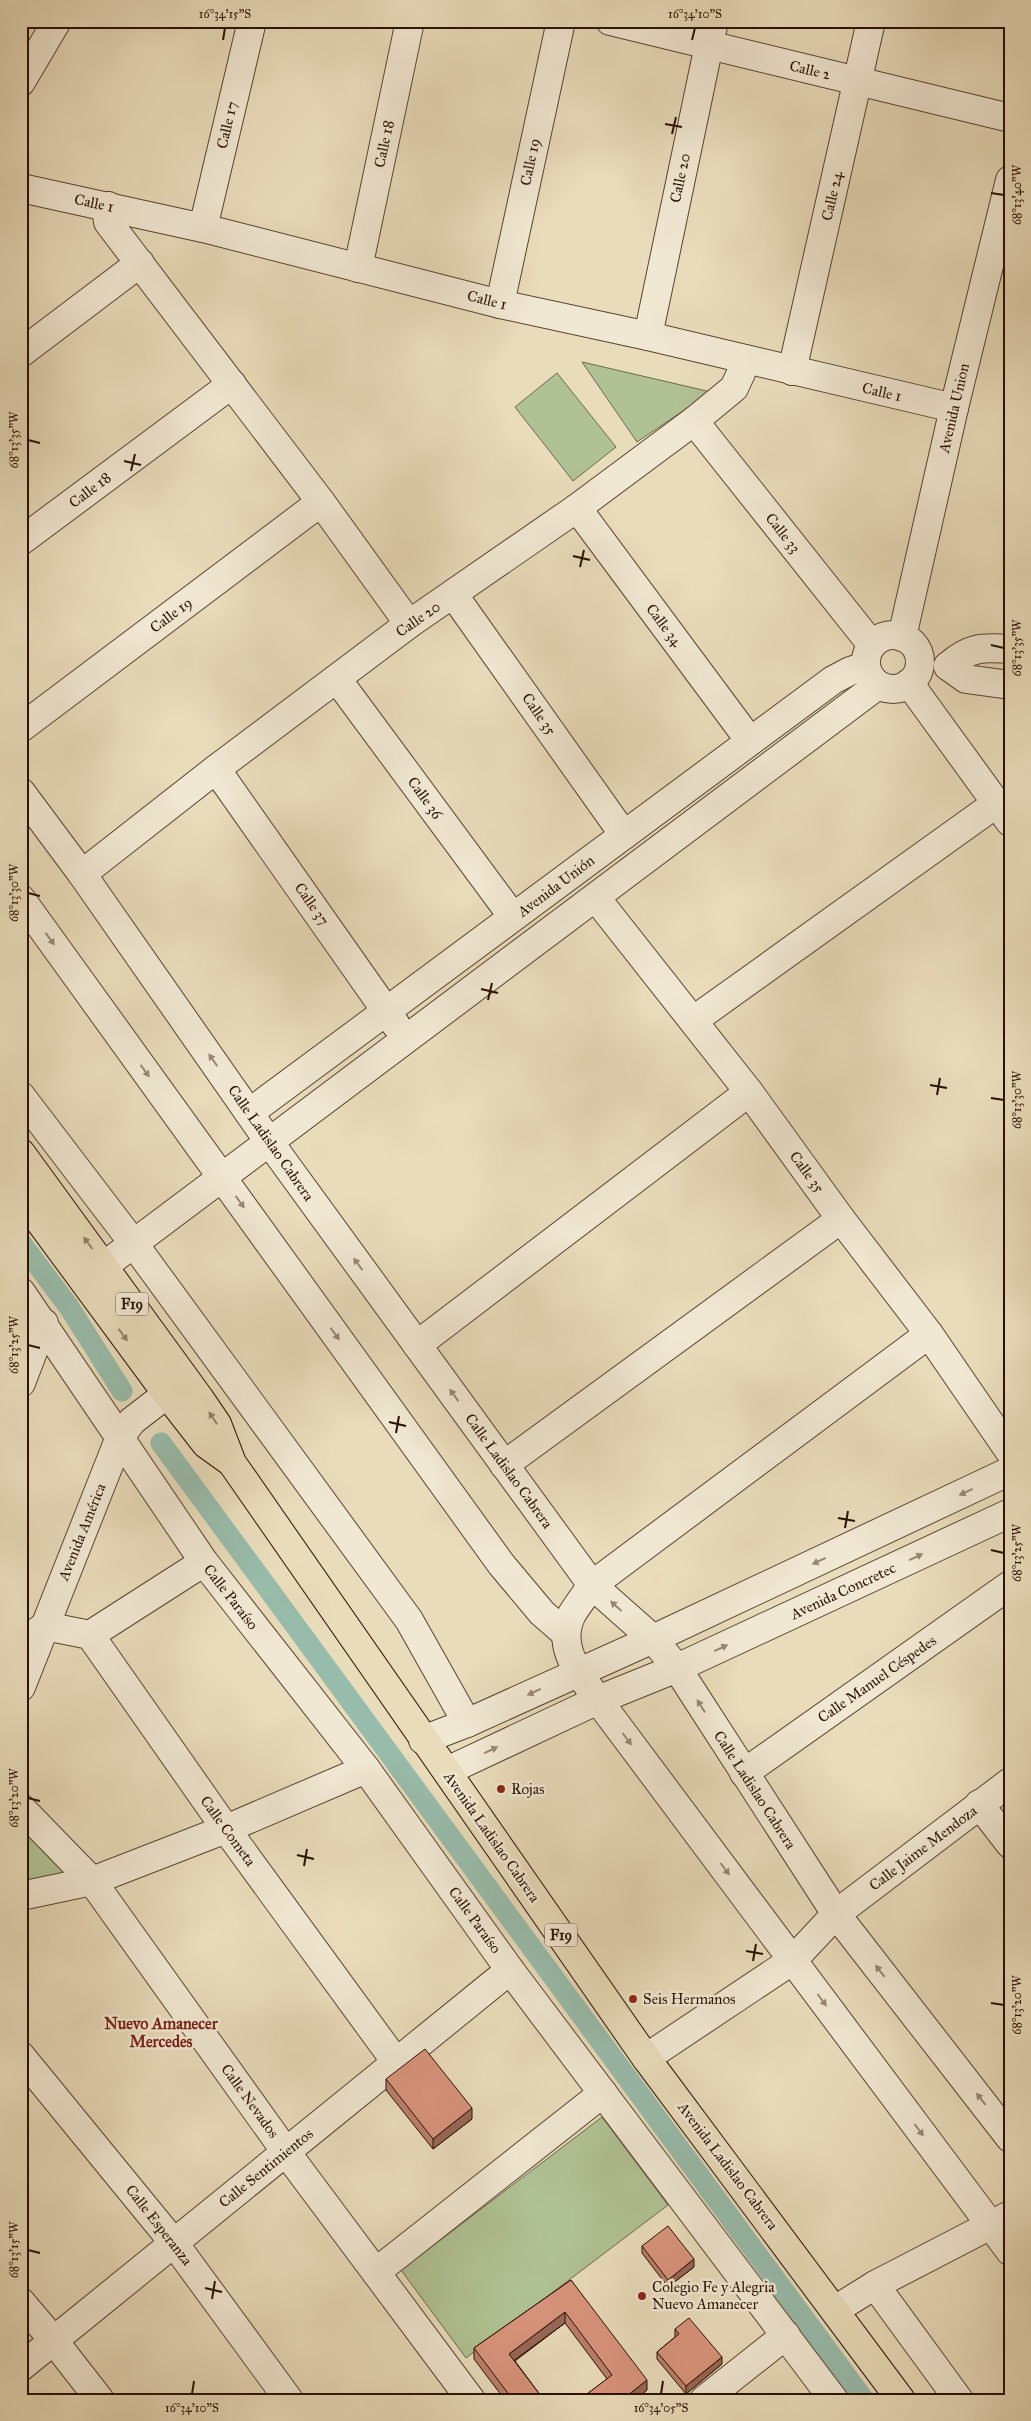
<svg xmlns="http://www.w3.org/2000/svg" width="1031" height="2421" font-family="'IM FELL Great Primer',serif">
	<rect width="100%" height="100%" fill="#e9dcbb"/>
	<filter id="stains"><feTurbulence type="fractalNoise" baseFrequency=".004" numOctaves="4"/><feColorMatrix values="0 0 0 0 .2 0 0 0 0 .09 0 0 0 0 .02 0 0 0 .5 -.17"/></filter>
	<radialGradient id="worn" r=".72"><stop offset=".6" stop-color="#630" stop-opacity="0"/><stop offset="1" stop-color="#630" stop-opacity=".3"/></radialGradient>
	<g fill="#b0c294" stroke="#6c694a">
		<path d="M582,362L711,392L637,442Z"/>
		<path d="M557,373L616,447L573,481L515,407Z"/>
		<path d="M21,1826L77,1879L21,1900Z"/>
		<path d="M602,2117L668,2205L466,2358L401,2270Z"/>
	</g>
	<g fill="none" stroke-linecap="round" stroke-linejoin="round">
		<g stroke="#98bcab" stroke-width="21">
			<path d="M21,1243L69,1307L122,1391"/>
			<path d="M161,1443L864,2400"/>
		</g>
		<defs>
			<g id="minor">
				<path d="M610,21L1010,118"/>
				<path d="M21,82L57,21"/>
				<path d="M21,188L203,228L500,304L648,336L954,408"/>
				<path d="M108,206L107,215L108,222L321,502L409,624"/>
				<path d="M203,228L252,21"/>
				<path d="M358,268L410,21"/>
				<path d="M500,304L561,21"/>
				<path d="M648,336L714,21"/>
				<path d="M21,353L140,263"/>
				<path d="M792,371L871,21"/>
				<path d="M694,421L872,645"/>
				<path d="M577,508L750,741"/>
				<path d="M21,541L232,384"/>
				<path d="M453,594L624,835"/>
				<circle cx="893" cy="662" r="27"/>
				<path d="M902,637L954,408L1010,180"/>
				<path d="M948,666C970,647 982,647 1010,649"/>
				<path d="M948,666L966,679L1010,685"/>
				<path d="M337,679L513,917"/>
				<path d="M909,683L1010,822"/>
				<path d="M21,728L321,502"/>
				<path d="M216,769L396,1025"/>
				<path d="M21,792L82,874L270,1143L592,1585L653,1639L677,1668L836,1914L1010,2138"/>
				<path d="M82,874L216,769L409,624L577,508L694,421L734,388L741,373L744,359"/>
				<path d="M596,898L749,1092L841,1219L929,1334L1010,1452"/>
				<path d="M21,899L501,1564L542,1613L565,1633"/>
				<path d="M694,1020L997,803"/>
				<path d="M21,1096L134,1244L409,1620L467,1723"/>
				<path d="M249,1113L833,680L850,671L866,666"/>
				<path d="M105,1265L878,685"/>
				<path d="M21,1292L204,1562L366,1769L510,1970L834,2400"/>
				<path d="M929,1334L592,1585C586,1594 578,1604 572,1614C555,1647 580,1674 598,1700L1010,2251"/>
				<path d="M417,1345L749,1092"/>
				<path d="M21,1383L44,1323"/>
				<path d="M504,1465L841,1219"/>
				<path d="M90,1635L204,1562"/>
				<path d="M21,1643L45,1626L90,1635L226,1829L396,2062"/>
				<path d="M21,1687L120,1437L132,1421L167,1394"/>
				<path d="M423,1740L467,1723L653,1639L1010,1471"/>
				<path d="M447,1771L598,1700L677,1668L1010,1513"/>
				<path d="M744,1773L1010,1585"/>
				<path d="M979,1804L1010,1844"/>
				<path d="M21,1808L92,1881L286,2152L471,2400"/>
				<path d="M21,1896L92,1881L226,1829L366,1769"/>
				<path d="M21,2056L174,2243L289,2400"/>
				<path d="M646,2058L793,1960L836,1914L1010,1782"/>
				<path d="M376,2272L603,2093"/>
				<path d="M875,2285L959,2400"/>
				<path d="M21,2302L54,2341L100,2400"/>
				<path d="M835,2310L875,2285L1010,2215"/>
				<path d="M21,2367L510,1970"/>
				<path d="M704,2400L786,2335"/>
			</g>
			<g id="highway">
				<path d="M21,1153L200,1399L217,1424L232,1463L646,2058L901,2400"/>
				<path d="M21,1196L167,1394L206,1444L231,1462"/>
			</g>
		</defs>
		<use href="#minor" stroke="#59432f" stroke-width="30"/>
		<use href="#highway" stroke="#291000" stroke-width="30"/>
		<use href="#minor" stroke="#f1e8d3" stroke-width="28"/>
		<use href="#highway" stroke="#e9dcbb" stroke-width="28"/>
	</g>
	<g fill="#ba7f6b" stroke="#291000">
		<path d="M386,2079L472,2119L433,2149L386,2090Z"/>
		<path d="M642,2246L694,2267L668,2287L642,2253Z"/>
		<path d="M571,2280L647,2390L636,2400H579L607,2379L565,2323L515,2361L544,2400H505L474,2359V2348Z"/>
		<path d="M675,2329L722,2364L686,2394L657,2359V2352L675,2337Z"/>
	</g>
	<g fill="#976857" stroke="#291000">
		<path d="M472,2108V2119L433,2149V2139Z"/>
		<path d="M694,2259V2267L668,2287V2280Z"/>
		<path d="M565,2312V2323L509,2364V2354Z"/>
		<path d="M722,2357V2364L686,2394V2386Z"/>
		<path d="M647,2380V2390L636,2400H622Z"/>
	</g>
	<g fill="#d8947c" stroke="#291000">
		<path d="M425,2049L472,2108L433,2139L386,2079Z"/>
		<path d="M668,2226L694,2259L668,2280L642,2246Z"/>
		<path d="M571,2280L647,2380L622,2400H579L612,2375L565,2312L509,2354L544,2400H513L474,2348Z"/>
		<path d="M689,2318L722,2357L686,2386L657,2352L679,2334L675,2329Z"/>
	</g>
	<defs><path id="oneway-solid" d="M-6-.8H1V-3.2L6.5 0L1 3.2V.8H-6Z" transform="scale(1.25)"/></defs>
	<g fill="#978774">
		<use href="#oneway-solid" transform="translate(50 939) rotate(54)"/>
		<use href="#oneway-solid" transform="translate(213 1060) rotate(-125)"/>
		<use href="#oneway-solid" transform="translate(145 1071) rotate(54)"/>
		<use href="#oneway-solid" transform="translate(240 1202) rotate(54)"/>
		<use href="#oneway-solid" transform="translate(358 1264) rotate(-126)"/>
		<use href="#oneway-solid" transform="translate(335 1334) rotate(54)"/>
		<use href="#oneway-solid" transform="translate(454 1395) rotate(-126)"/>
		<use href="#oneway-solid" transform="translate(966 1492) rotate(155)"/>
		<use href="#oneway-solid" transform="translate(916 1557) rotate(-25)"/>
		<use href="#oneway-solid" transform="translate(819 1561) rotate(155)"/>
		<use href="#oneway-solid" transform="translate(616 1606) rotate(-138)"/>
		<use href="#oneway-solid" transform="translate(721 1648) rotate(-25)"/>
		<use href="#oneway-solid" transform="translate(534 1692) rotate(155)"/>
		<use href="#oneway-solid" transform="translate(701 1706) rotate(-122)"/>
		<use href="#oneway-solid" transform="translate(627 1739) rotate(53)"/>
		<use href="#oneway-solid" transform="translate(491 1750) rotate(-25)"/>
		<use href="#oneway-solid" transform="translate(725 1869) rotate(53)"/>
		<use href="#oneway-solid" transform="translate(880 1971) rotate(-128)"/>
		<use href="#oneway-solid" transform="translate(822 2000) rotate(53)"/>
		<use href="#oneway-solid" transform="translate(981 2099) rotate(-128)"/>
		<use href="#oneway-solid" transform="translate(919 2130) rotate(53)"/>
	</g>
	<g fill="#938067">
		<use href="#oneway-solid" transform="translate(88 1243) rotate(-127)"/>
		<use href="#oneway-solid" transform="translate(123 1335) rotate(54)"/>
		<use href="#oneway-solid" transform="translate(213 1418) rotate(-123)"/>
	</g>
	<path fill="none" stroke="#291000" stroke-width="2" d="M223,40L225,28M692,40L695,28M665,124L682,127M672,134L676,117M991,193L1004,195M28,440L40,443M124,461L141,465M131,471L135,454M573,556L590,560M580,567L584,550M991,645L1004,648M28,893L40,896M481,989L498,993M488,1000L492,983M930,1085L947,1088M937,1095L940,1078M991,1098L1004,1100M28,1345L40,1348M389,1422L406,1426M396,1433L399,1416M838,1518L855,1521M845,1528L848,1511M991,1550L1004,1553M28,1798L40,1801M297,1855L314,1859M304,1866L307,1849M746,1951L763,1954M753,1961L756,1944M991,2003L1004,2005M28,2250L40,2253M205,2288L222,2292M212,2299L215,2281M192,2394L194,2381M661,2394L663,2381"/>
	<g fill="#8f2418" stroke="#f1e8d3" stroke-width="2">
		<circle cx="501" cy="1789" r="5"/>
		<circle cx="633" cy="1999" r="5"/>
		<circle cx="642" cy="2296" r="5"/>
	</g>
	<g text-anchor="middle" dominant-baseline="central" stroke-width="5" stroke-linejoin="round" paint-order="stroke">
		<g fill="#f1e8d3" stroke="#65513f" stroke-width="1">
			<rect x="116" y="1292.5" width="32" height="23" rx="4"/>
			<rect x="545" y="1923.5" width="32" height="23" rx="4"/>
		</g>
		<g font-size="14" font-weight="bold" fill="#291000">
			<text x="132" y="1304">F19</text>
			<text x="561" y="1935">F19</text>
		</g>
		<g font-size="15" fill="#291000" stroke="#f1e8d3">
			<text transform="translate(810 70) rotate(13)">Calle 2</text>
			<text transform="translate(227 125) rotate(-77)">Calle 17</text>
			<text transform="translate(384 144) rotate(-78)">Calle 18</text>
			<text transform="translate(530 162) rotate(-78)">Calle 19</text>
			<text transform="translate(680 178) rotate(-78)">Calle 20</text>
			<text transform="translate(832 196) rotate(-77)">Calle 24</text>
			<text transform="translate(94 203) rotate(12)">Calle 1</text>
			<text transform="translate(487 300) rotate(14)">Calle 1</text>
			<text transform="translate(882 392) rotate(13)">Calle 1</text>
			<text transform="translate(954 408) rotate(-77)">Avenida Union</text>
			<text transform="translate(90 490) rotate(-37)">Calle 18</text>
			<text transform="translate(783 533) rotate(52)">Calle 33</text>
			<text transform="translate(171 615) rotate(-37)">Calle 19</text>
			<text transform="translate(418 619) rotate(-35)">Calle 20</text>
			<text transform="translate(664 625) rotate(53)">Calle 34</text>
			<text transform="translate(539 714) rotate(55)">Calle 35</text>
			<text transform="translate(425 798) rotate(54)">Calle 36</text>
			<text transform="translate(556 886) rotate(-37)">Avenida Unión</text>
			<text transform="translate(312 904) rotate(55)">Calle 37</text>
			<text transform="translate(271 1143) rotate(55)">Calle Ladislao Cabrera</text>
			<text transform="translate(807 1172) rotate(54)">Calle 35</text>
			<text transform="translate(509 1471) rotate(54)">Calle Ladislao Cabrera</text>
			<text transform="translate(82 1532) rotate(-68)">Avenida América</text>
			<text transform="translate(843 1591) rotate(-25)">Avenida Concretec</text>
			<text transform="translate(231 1597) rotate(52)">Calle Paraíso</text>
			<text transform="translate(877 1679) rotate(-35)">Calle Manuel Céspedes</text>
			<text transform="translate(755 1790) rotate(57)">Calle Ladislao Cabrera</text>
			<text transform="translate(228 1831) rotate(54)">Calle Cometa</text>
			<text transform="translate(492 1837) rotate(55)">Avenida Ladislao Cabrera</text>
			<text transform="translate(923 1848) rotate(-37)">Calle Jaime Mendoza</text>
			<text transform="translate(475 1920) rotate(54)">Calle Paraíso</text>
			<text transform="translate(250 2101) rotate(54)">Calle Nevados</text>
			<text transform="translate(728 2166) rotate(53)">Avenida Ladislao Cabrera</text>
			<text transform="translate(266 2168) rotate(-39)">Calle Sentimientos</text>
			<text transform="translate(159 2225) rotate(52)">Calle Esperanza</text>
		</g>
		<g font-size="15" fill="#291000" stroke="#f1e8d3" text-anchor="start">
			<text x="511" y="1789">Rojas</text>
			<text x="643" y="1999">Seis Hermanos</text>
			<text x="652" y="2287">Colegio Fe y Alegria<tspan x="652" dy="17">Nuevo Amanecer</tspan></text>
		</g>
		<g font-size="16" font-weight="bold" fill="#7a1f14" stroke="#f1e8d3">
			<text x="161" y="2023">Nuevo Amanecer<tspan x="161" dy="18">Mercedes</tspan></text>
		</g>
	</g>
	<rect width="1031" height="2421" fill="none" stroke="#e9dcbb" stroke-width="55"/>
	<rect x="28" y="28" width="976" height="2366" fill="none" stroke="#291000" stroke-width="2"/>
	<g font-size="12" text-anchor="middle" fill="#291000">
		<text x="225" y="18">16°34'15"S</text>
		<text x="695" y="18">16°34'10"S</text>
		<text transform="translate(1017 195) rotate(-90)" y="4">68°13'40"W</text>
		<text transform="translate(14 440) rotate(-90)" y="4">68°13'35"W</text>
		<text transform="translate(1017 648) rotate(-90)" y="4">68°13'35"W</text>
		<text transform="translate(14 893) rotate(-90)" y="4">68°13'30"W</text>
		<text transform="translate(1017 1100) rotate(-90)" y="4">68°13'30"W</text>
		<text transform="translate(14 1345) rotate(-90)" y="4">68°13'25"W</text>
		<text transform="translate(1017 1553) rotate(-90)" y="4">68°13'25"W</text>
		<text transform="translate(14 1798) rotate(-90)" y="4">68°13'20"W</text>
		<text transform="translate(1017 2005) rotate(-90)" y="4">68°13'20"W</text>
		<text transform="translate(14 2250) rotate(-90)" y="4">68°13'15"W</text>
		<text x="192" y="2412">16°34'10"S</text>
		<text x="661" y="2412">16°34'05"S</text>
	</g>
	<rect width="100%" height="100%" filter="url(#stains)"/>
	<rect width="100%" height="100%" fill="url(#worn)"/>
</svg>
